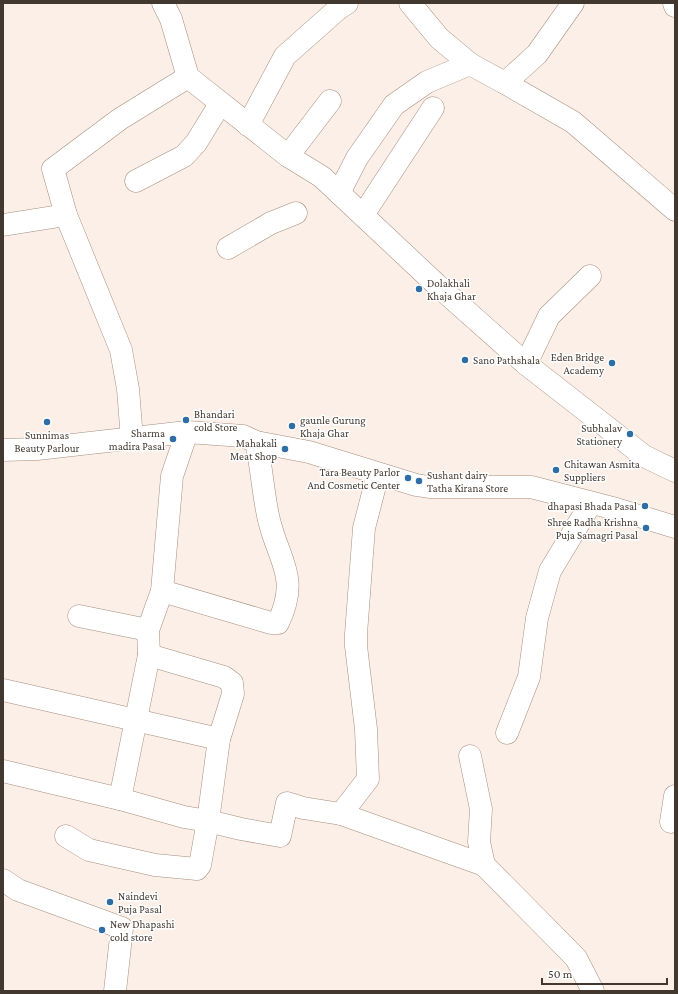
<svg xmlns="http://www.w3.org/2000/svg" width="678" height="994" font-family="'Crimson Pro',serif">
	<rect width="100%" height="100%" fill="#fbefe7"/>
	<g fill="none" stroke-linecap="round" stroke-linejoin="round">
		<defs>
			<g id="minor">
				<path d="M163,3L171,19L188,77L288,156L322,177L437,285L526,364L644,456L675,471"/>
				<path d="M410,3L439,38L470,64"/>
				<path d="M674,3L675,6"/>
				<path d="M505,83L573,122L675,210"/>
				<path d="M248,125L285,56L338,9L347,3"/>
				<path d="M288,156L330,101"/>
				<path d="M136,181L184,156L196,143L220,104"/>
				<path d="M339,193L357,158L394,105L427,82L470,64L505,83L537,54L573,3"/>
				<path d="M363,215L433,108"/>
				<path d="M3,225L66,215"/>
				<path d="M228,248L271,223L296,213"/>
				<path d="M526,364L549,316L590,276"/>
				<path d="M132,439L128,389L121,350L66,215L53,169L120,119L188,77"/>
				<path d="M3,450L37,449L187,432L243,436L256,442L309,452L416,485L429,487H531L616,509L675,527"/>
				<path d="M162,591L271,623H278C300,577 279,562 269,520C263,495 262,468 256,442"/>
				<path d="M79,616L148,630"/>
				<path d="M149,655L224,677L232,683L233,694L219,739"/>
				<path d="M3,690L219,739L208,821L184,817L120,799L3,771"/>
				<path d="M507,733L529,677L537,618L550,571L591,503"/>
				<path d="M470,756L481,809L479,842L484,865L576,958L593,991"/>
				<path d="M120,799L149,655L148,630L162,591L172,476L187,432"/>
				<path d="M341,814L484,865"/>
				<path d="M671,822L675,796"/>
				<path d="M66,836L89,850L155,865L197,869L200,865L208,821L241,829L280,836L287,803L303,808L341,814L368,779L366,729L356,646V634L364,528L378,474"/>
				<path d="M3,880L18,890L122,928L115,991"/>
			</g>
		</defs>
		<use href="#minor" stroke="#a88e7c" stroke-width="23"/>
		<use href="#minor" stroke="#fff" stroke-width="22"/>
	</g>
	<g fill="#2f6ea5" stroke="#fff" stroke-width="1.5">
		<circle cx="419" cy="289" r="4"/>
		<circle cx="465" cy="360" r="4"/>
		<circle cx="612" cy="363" r="4"/>
		<circle cx="186" cy="420" r="4"/>
		<circle cx="47" cy="422" r="4"/>
		<circle cx="292" cy="426" r="4"/>
		<circle cx="630" cy="434" r="4"/>
		<circle cx="173" cy="439" r="4"/>
		<circle cx="285" cy="449" r="4"/>
		<circle cx="556" cy="470" r="4"/>
		<circle cx="408" cy="478" r="4"/>
		<circle cx="419" cy="481" r="4"/>
		<circle cx="645" cy="506" r="4"/>
		<circle cx="646" cy="528" r="4"/>
		<circle cx="110" cy="902" r="4"/>
		<circle cx="102" cy="930" r="4"/>
	</g>
	<g text-anchor="middle" dominant-baseline="central" stroke-width="3" stroke-linejoin="round" paint-order="stroke">
		<g font-size="11" fill="#433830" stroke="#fff" text-anchor="start">
			<text x="427" y="283">Dolakhali<tspan x="427" dy="13">Khaja Ghar</tspan></text>
			<text x="604" y="357" text-anchor="end">Eden Bridge<tspan x="604" dy="13">Academy</tspan></text>
			<text x="473" y="360">Sano Pathshala</text>
			<text x="194" y="414">Bhandari<tspan x="194" dy="13">cold Store</tspan></text>
			<text x="300" y="420">gaunle Gurung<tspan x="300" dy="13">Khaja Ghar</tspan></text>
			<text x="622" y="428" text-anchor="end">Subhalav<tspan x="622" dy="13">Stationery</tspan></text>
			<text x="165" y="433" text-anchor="end">Sharma<tspan x="165" dy="13">madira Pasal</tspan></text>
			<text x="47" y="435" text-anchor="middle">Sunnimas<tspan x="47" dy="13">Beauty Parlour</tspan></text>
			<text x="277" y="443" text-anchor="end">Mahakali<tspan x="277" dy="13">Meat Shop</tspan></text>
			<text x="564" y="464">Chitawan Asmita<tspan x="564" dy="13">Suppliers</tspan></text>
			<text x="400" y="472" text-anchor="end">Tara Beauty Parlor<tspan x="400" dy="13">And Cosmetic Center</tspan></text>
			<text x="427" y="475">Sushant dairy<tspan x="427" dy="13">Tatha Kirana Store</tspan></text>
			<text x="637" y="506" text-anchor="end">dhapasi Bhada Pasal</text>
			<text x="638" y="522" text-anchor="end">Shree Radha Krishna<tspan x="638" dy="13">Puja Samagri Pasal</tspan></text>
			<text x="118" y="896">Naindevi<tspan x="118" dy="13">Puja Pasal</tspan></text>
			<text x="110" y="924">New Dhapashi<tspan x="110" dy="13">cold store</tspan></text>
		</g>
	</g>
	<rect width="678" height="994" fill="none" stroke="#433830" stroke-width="8"/>
	<path d="M542 978v6h125v-6" fill="none" stroke="#433830" stroke-width="2"/>
	<text x="548" y="978" font-size="12" fill="#433830" stroke="#ffffff" stroke-width="3" paint-order="stroke">50 m</text>
</svg>
